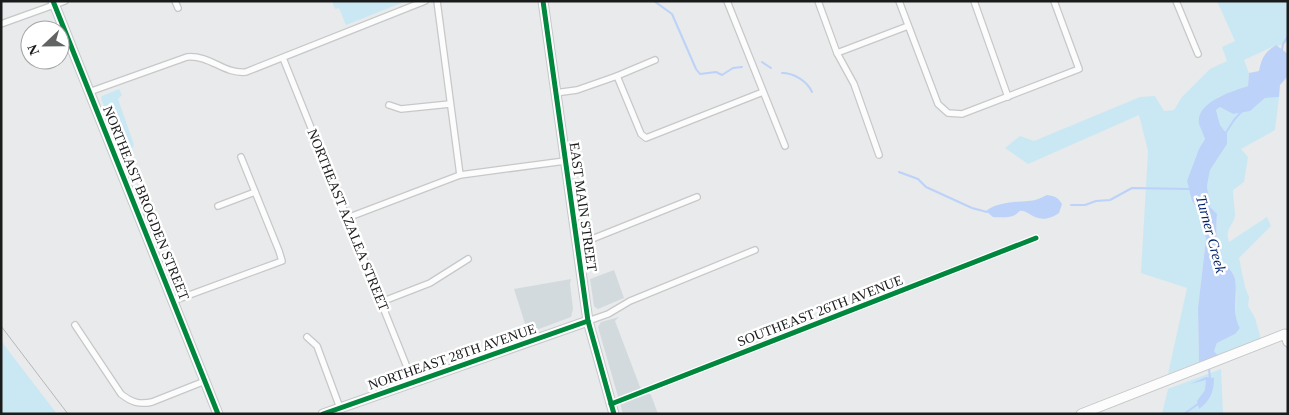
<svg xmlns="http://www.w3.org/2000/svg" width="1289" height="415" font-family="Georgia,serif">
	<rect width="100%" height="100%" fill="#e8eaeb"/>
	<g fill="#d3dadd">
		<path d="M614,270L624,298L598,309L596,308L594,306L590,279Z"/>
		<path d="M571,279L570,284L573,309L571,317L528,333L514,289Z"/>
		<path d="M619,317L615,321L640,387L651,395L658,414H623L598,327L601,322Z"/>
	</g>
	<g fill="#cae8f3">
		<path d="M332,1H406L346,25L339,8L335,9Z"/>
		<path d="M1217,1H1288V42L1278,46L1276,45L1244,60L1249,73L1248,86L1218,97L1199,123L1205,139C1194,158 1194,179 1192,201L1200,211L1206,239L1198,308L1199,362L1168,374L1187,288L1141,273L1148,151L1139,115L1028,164L1005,148L1020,136L1034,141L1140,97L1155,96L1164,111L1174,110L1182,97L1210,69L1227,61L1222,47L1235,41Z"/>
		<path d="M119,89L122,95L118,99L134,145L132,149L122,153L101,98L102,96Z"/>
		<path d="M1279,97L1275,130L1241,149L1248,157L1244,182L1233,190C1233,197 1235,210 1235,215C1234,226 1224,228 1229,242L1267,217L1271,226L1239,258L1245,287L1249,297L1248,306L1255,318L1261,339L1219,357L1214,351L1217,343L1235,334C1235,316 1238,296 1235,279C1233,268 1224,265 1219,257C1216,251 1216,222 1217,215L1210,207L1207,186L1210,170L1227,144V134L1220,125L1216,110L1220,107L1233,114L1250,110L1265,98Z"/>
		<path d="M1,341L57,414H1Z"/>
		<path d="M1221,369L1223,414H1162L1168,389Z"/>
	</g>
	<g fill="#bcd2f8">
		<path d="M1276,45L1288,54V76L1280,85L1279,97L1265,98L1250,111L1233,114L1220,107L1216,110L1220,125L1227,134V144L1210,170L1207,186L1210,207L1217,214C1216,222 1216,251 1219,257C1223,265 1232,267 1235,279C1238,295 1231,313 1240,328L1235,334L1217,343L1214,351L1219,357L1199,362L1198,308L1206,239L1200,212L1192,201L1187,181L1199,149L1205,139C1203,134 1201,129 1199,124C1195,102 1233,91 1248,86L1249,73L1259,71C1262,57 1265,52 1276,45Z"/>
		<path d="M1047,195C1054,196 1058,197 1062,204L1059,213C1037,228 1029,209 1020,211C1018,212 1016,215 1013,216C1007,218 999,217 993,217L986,211C997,202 1014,202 1028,201C1034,201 1041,198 1047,195Z"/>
		<path d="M1206,377L1214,378C1214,392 1210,401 1199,409L1197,401L1205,390L1206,380L1190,384Z"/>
	</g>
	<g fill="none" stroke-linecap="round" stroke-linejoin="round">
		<g stroke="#bcd2f8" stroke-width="2">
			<path d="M654,1L672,14L696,69L700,74L716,72L722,75L733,68L742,67"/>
			<path d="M1282,50L1283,44L1288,36"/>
			<path d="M762,62L771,68"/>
			<path d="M782,73C794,73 807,81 812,92"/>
			<path d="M1225,134L1234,120L1243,110"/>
			<path d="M899,172L918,179L926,187L972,208L987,212"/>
			<path d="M1071,205H1085L1096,201L1110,200L1132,188L1189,189"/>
			<path d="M1209,368L1210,380"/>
			<path d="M1184,414L1198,404"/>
		</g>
		<defs>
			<g id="street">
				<path d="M175,1L178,8"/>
				<path d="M437,1L460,175"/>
				<path d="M727,1L785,146"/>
				<path d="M818,1L837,53L854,84L879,155"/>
				<path d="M899,1L938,104L948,113L962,114L1079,69L1054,1"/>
				<path d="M974,1L1008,97"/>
				<path d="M1176,1L1198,54"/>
				<path d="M1,24L65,1"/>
				<path d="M837,53L908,26"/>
				<path d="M283,58L413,382"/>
				<path d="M617,76L655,60"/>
				<path d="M89,92L187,57C211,55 223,74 246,72L425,1"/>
				<path d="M555,93L577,90L617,76L641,134L646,138L763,92"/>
				<path d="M389,105L401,109L450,104"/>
				<path d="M218,206L255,192"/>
				<path d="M347,218L460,175L565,161"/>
				<path d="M577,243L587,241L697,197"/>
				<path d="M173,301L282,261L279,251L241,157"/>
				<path d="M381,302L430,283L468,259"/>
				<path d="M588,321L608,314L630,301L755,250"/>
				<path d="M75,325L121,394C131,402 139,405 152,402L205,381"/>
				<path d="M307,337L317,346L340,408"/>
				<path d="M611,404L1036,238"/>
			</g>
			<g id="secondary">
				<path d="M53,1L218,414"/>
				<path d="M543,1L588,321L614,414"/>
				<path d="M323,414L588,321"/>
				<path d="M1081,414L1285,334L1288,342"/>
			</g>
		</defs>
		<use href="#street" stroke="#c6c8c9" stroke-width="8"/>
		<use href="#secondary" stroke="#c6c8c9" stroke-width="11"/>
		<use href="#street" stroke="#fcfcfc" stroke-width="5.5"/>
		<use href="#secondary" stroke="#fcfcfc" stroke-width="9"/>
		<path stroke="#b6b6b6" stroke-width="1" d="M1,326L68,414"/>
		<defs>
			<g id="cycleway">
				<path d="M53,1L218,414"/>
				<path d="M543,1L588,321L614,414"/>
				<path d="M611,404L1036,238"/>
				<path d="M323,414L588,321"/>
			</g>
		</defs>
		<use href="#cycleway" stroke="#fff" stroke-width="8"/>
		<use href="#cycleway" stroke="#00873e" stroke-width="5"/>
	</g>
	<g text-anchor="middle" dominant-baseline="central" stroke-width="5" stroke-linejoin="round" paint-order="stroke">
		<g font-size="14" fill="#1a1b1b" stroke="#fff">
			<text transform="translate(146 203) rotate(68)">NORTHEAST BROGDEN STREET</text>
			<text transform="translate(583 207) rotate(82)">EAST MAIN STREET</text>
			<text transform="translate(348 220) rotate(68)">NORTHEAST AZALEA STREET</text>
			<text transform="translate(820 311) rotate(-21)">SOUTHEAST 26TH AVENUE</text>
			<text transform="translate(452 357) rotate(-19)">NORTHEAST 28TH AVENUE</text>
		</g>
		<g font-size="15" font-style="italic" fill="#011f6b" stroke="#fff">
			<text transform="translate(1211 234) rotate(75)">Turner Creek</text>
		</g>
	</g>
	<rect width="1289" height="415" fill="none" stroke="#1a1b1b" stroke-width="5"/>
	<g transform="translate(45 45) rotate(248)"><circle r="24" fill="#ffffff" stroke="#a3a4a4"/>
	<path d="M0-4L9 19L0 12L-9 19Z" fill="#626364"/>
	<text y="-8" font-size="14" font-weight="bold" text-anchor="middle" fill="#1a1b1b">N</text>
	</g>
</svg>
